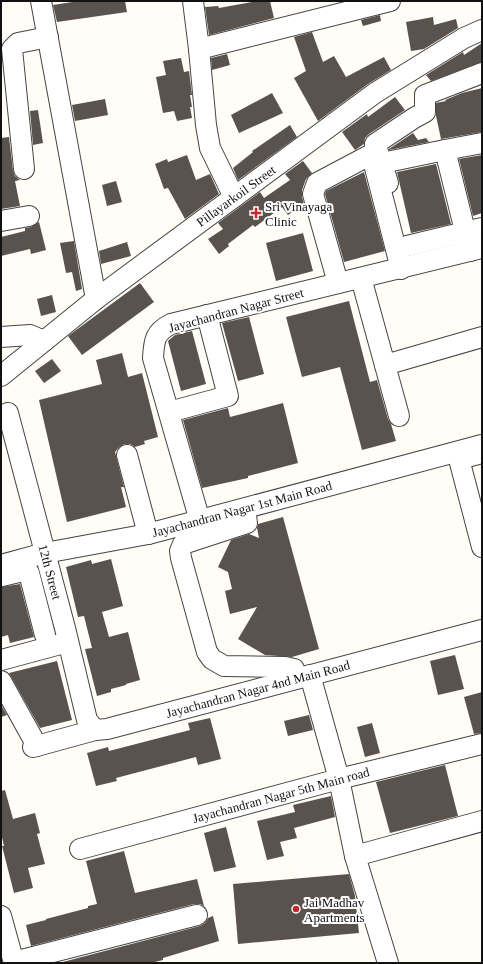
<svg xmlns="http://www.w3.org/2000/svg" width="483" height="964" font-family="'Times New Roman',serif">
	<rect width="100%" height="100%" fill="#fffdf5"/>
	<g fill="#5a524d">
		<path d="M79,1H125L127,12L57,22L53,5Z"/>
		<path d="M258,1H270L274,18L209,35L205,7L218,6L219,8Z"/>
		<path d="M380,15L381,21L363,26L361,20Z"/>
		<path d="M433,17L434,25L456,19L458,28L424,49L411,51L406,22Z"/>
		<path d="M312,32L323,62L334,56L346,77L384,57L391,70L368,84L318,121L294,78L306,71L294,37Z"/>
		<path d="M482,43V62L431,81L426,75L463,52L464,55Z"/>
		<path d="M227,54L230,65L212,70L211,58Z"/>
		<path d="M181,58L184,72L189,71L192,95H190L192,107H190L192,118L177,121L174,111L163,113L156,77L166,75L163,61Z"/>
		<path d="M482,88V132L441,139L436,116V103L446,101L445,100L462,93Z"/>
		<path d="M272,93L283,113L239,133L231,115Z"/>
		<path d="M395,97L405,110L369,134L365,138L364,144L355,150L342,132L367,114L368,117Z"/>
		<path d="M105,99L108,115L75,121L72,105Z"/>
		<path d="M38,110L43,143L33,145L30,111Z"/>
		<path d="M290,125L297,137L238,180L233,168L253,152L252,151Z"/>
		<path d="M413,133L418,140L426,138L429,142L389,150V149Z"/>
		<path d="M9,137L13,171L15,176L20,180L15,181L20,206L1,209V138Z"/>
		<path d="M187,155L196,180L210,174L219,194L185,219L168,188L164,189L155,164L167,159L168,162Z"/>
		<path d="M482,155V213L473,216L459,159Z"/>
		<path d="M303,161L312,173L306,179L302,190V197L304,204L288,215L282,207L255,227L253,225L228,244L229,246L219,254L208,239L223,229L218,223L260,192L264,198L290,180L285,174Z"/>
		<path d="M436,164L451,224L411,233L397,172Z"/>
		<path d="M364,172L385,251L344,262L325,194L326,191Z"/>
		<path d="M116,181L122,202L107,206L102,185Z"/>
		<path d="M39,222L46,250L31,254L30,249L1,256V237L25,231V228L31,227Z"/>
		<path d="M303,233L313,271L276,281L266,243Z"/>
		<path d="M74,241L82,289L76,291L72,272L66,273L60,243Z"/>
		<path d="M127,242L131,256L101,264L99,251Z"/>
		<path d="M140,283L154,302L82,355L68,336Z"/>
		<path d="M52,295L56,312L41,316L37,299Z"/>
		<path d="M349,301L370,382L377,380L388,419L391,424L396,441L362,450L340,367L302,377L286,317Z"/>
		<path d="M249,317L264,374L238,381L222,323Z"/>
		<path d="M192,331L206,384L181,391L168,341L175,335Z"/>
		<path d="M122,353L128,377L142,373L158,437L144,441L145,444L135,447L130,444H124L119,447L115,452L124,487H121L126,507L67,522L39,400L102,384L96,360Z"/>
		<path d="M52,359L61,371L44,383L35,371Z"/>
		<path d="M283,403L298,463L248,476V478L202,488L183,420L228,408L230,417Z"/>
		<path d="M283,517L319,649L292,657L265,655L238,639L257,607L230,614L225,591L232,589L228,572L218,567L231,540L249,534L259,538L257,528L258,524Z"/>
		<path d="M111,559L123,606L102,612L109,637L128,632L140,680L126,684V685L111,689V692L97,696L85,649L92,648L84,616L78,617L66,567L91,560L92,564Z"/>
		<path d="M20,584L34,637L10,643L8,635L1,637V587Z"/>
		<path d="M455,655L464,689L438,695L430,661Z"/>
		<path d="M57,661L72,720L40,728L9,673Z"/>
		<path d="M482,692V733L474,734L464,697Z"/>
		<path d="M1,705L7,715L1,717Z"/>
		<path d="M309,715L313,730L288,736L284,721Z"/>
		<path d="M210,718L221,759L198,765L196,757L116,778L117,781L96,786L87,753L108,747L109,751L190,730L188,723Z"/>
		<path d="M372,723L380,753L365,757L357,727Z"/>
		<path d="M445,765L458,816L390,833L376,782Z"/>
		<path d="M5,790L13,819L35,813L40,833L37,834L45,864L28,868L33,888L14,893L2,846H4L1,833V791Z"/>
		<path d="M331,796L335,817L294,828L297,838L280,842L284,856L267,860L257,821L295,812L293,805Z"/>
		<path d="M226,827L236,867L214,872L204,833Z"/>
		<path d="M124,851L135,893L197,879L204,906L200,904H194L31,946L26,925L46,920V919L88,908V906L97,904L86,861Z"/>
		<path d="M349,874L355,896L359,933L238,944L233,884Z"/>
		<path d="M213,916L219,941L163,958V960L151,963H59L200,926L205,923L208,918Z"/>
	</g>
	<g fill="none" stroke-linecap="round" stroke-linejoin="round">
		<defs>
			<g id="minor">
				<path d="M41,1L96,299"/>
				<path d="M193,1L199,49L206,125L210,148L234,197"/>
				<path d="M199,49L390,1"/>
				<path d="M382,163L375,144L414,118L425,112V95L482,73"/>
				<path d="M24,169L12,49L18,43L48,37"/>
				<path d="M388,183L382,163L445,150"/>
				<path d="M1,221L29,216"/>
				<path d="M407,246L482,228"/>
				<path d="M470,251L445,150L482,143"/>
				<path d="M361,278L399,416"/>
				<path d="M338,283L313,194L317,183L368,156H372L401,269"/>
				<path d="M1,337L30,335L44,341"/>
				<path d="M385,365L482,337"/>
				<path d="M1,376L96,299L375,93L464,38L482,30"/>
				<path d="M169,412L228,396L207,315"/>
				<path d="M8,413L65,628L87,720L95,730"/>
				<path d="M478,454L459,459L482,547"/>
				<path d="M127,455L148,534"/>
				<path d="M245,509L247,523L183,544L180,551L181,558L207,652L212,659L224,666L285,667L294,669L297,678"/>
				<path d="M200,521L153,358C154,340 155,332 171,324L482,248"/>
				<path d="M1,565L45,553L148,534L482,445"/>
				<path d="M2,576L23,571L29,573L45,635"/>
				<path d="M1,660L68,642"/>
				<path d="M310,675L339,779L355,856L388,963"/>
				<path d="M1,681L37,746"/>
				<path d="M33,747L95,730L107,729L482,630"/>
				<path d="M80,849L339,779L482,744"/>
				<path d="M355,856L482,821"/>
				<path d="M1,916L14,963"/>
				<path d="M14,962L197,915"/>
			</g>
		</defs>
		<use href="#minor" stroke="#444" stroke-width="22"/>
		<use href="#minor" stroke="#fff" stroke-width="20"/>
	</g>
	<g fill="#c4262e" stroke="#fff" stroke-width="1.5">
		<path d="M254 207h4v4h4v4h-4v4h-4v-4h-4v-4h4z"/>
		<circle cx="296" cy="909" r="4"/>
	</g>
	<g text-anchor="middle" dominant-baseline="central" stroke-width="4" stroke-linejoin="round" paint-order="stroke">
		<g font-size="13" fill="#111" stroke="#fff">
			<text transform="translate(236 196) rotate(-36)">Pillayarkoil Street</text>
			<text transform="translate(236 310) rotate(-15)">Jayachandran Nagar Street</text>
			<text transform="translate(242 509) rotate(-15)">Jayachandran Nagar 1st Main Road</text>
			<text transform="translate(50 572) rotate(75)">12th Street</text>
			<text transform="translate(258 689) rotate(-15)">Jayachandran Nagar 4nd Main Road</text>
			<text transform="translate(281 795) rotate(-15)">Jayachandran Nagar 5th Main road</text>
		</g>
		<g font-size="13" fill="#111" stroke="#fff" text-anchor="start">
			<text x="265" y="206">Sri Vinayaga<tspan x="265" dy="15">Clinic</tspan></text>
			<text x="304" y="902">Jai Madhav<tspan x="304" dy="15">Apartments</tspan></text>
		</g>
	</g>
	<rect width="483" height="964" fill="none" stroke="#111111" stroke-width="4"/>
</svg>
